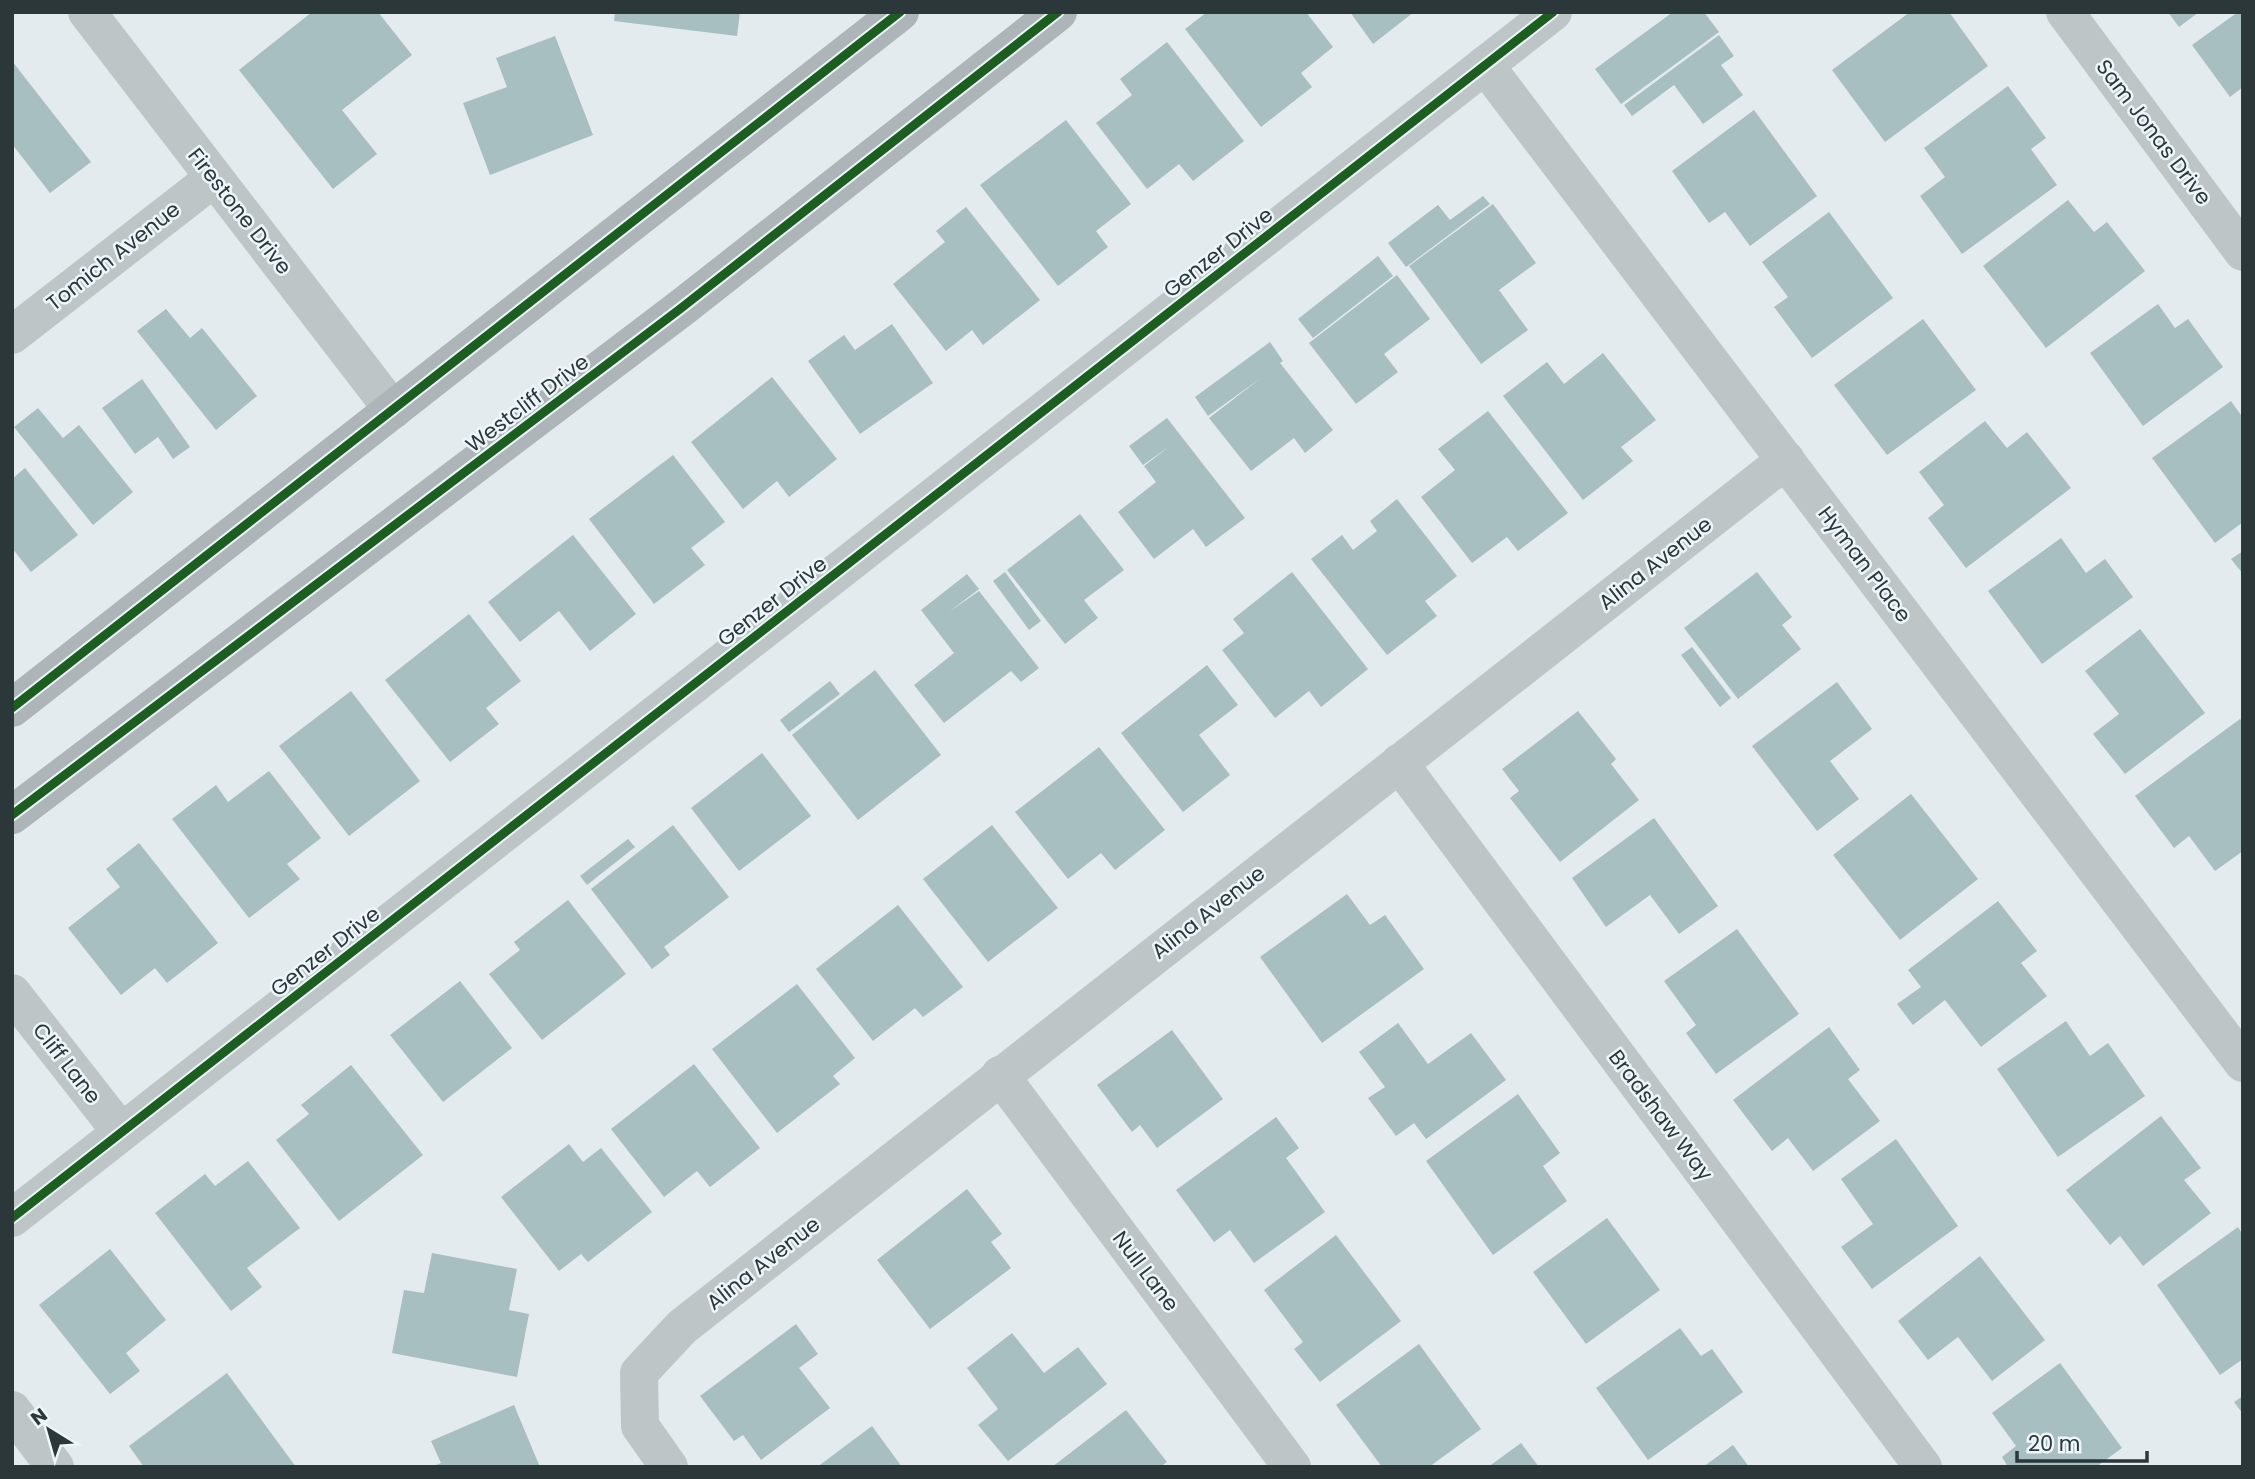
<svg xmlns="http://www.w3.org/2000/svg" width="2255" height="1479" font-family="Poppins,sans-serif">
	<rect width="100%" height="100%" fill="#e4ebee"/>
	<g fill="#a7bfc0">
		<path d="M312,12H378L412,55L342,110L377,154L333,189L239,70Z"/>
		<path d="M615,12H740L737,36L614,21Z"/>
		<path d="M1207,12H1306L1333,47L1301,73L1312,87L1261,127L1185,29Z"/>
		<path d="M1350,12H1414L1373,44Z"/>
		<path d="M1673,12H1704L1719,32L1621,104L1595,69Z"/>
		<path d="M1910,12H1949L1988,66L1885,142L1832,70Z"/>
		<path d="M2168,12H2199L2179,27Z"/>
		<path d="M2238,12H2243V87L2230,97L2192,45Z"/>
		<path d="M1719,35L1734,56L1721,65L1743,95L1703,124L1674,85L1632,116L1624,105Z"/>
		<path d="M555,36L593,135L490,175L463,103L507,87L496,58Z"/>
		<path d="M1167,42L1244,141L1193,181L1179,164L1147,189L1096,123L1132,95L1120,79Z"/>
		<path d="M12,61L91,162L50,193L12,144Z"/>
		<path d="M2008,86L2046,138L2031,149L2057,185L1962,254L1920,196L1945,177L1924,148Z"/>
		<path d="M1754,110L1817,196L1750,246L1725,212L1709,223L1672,171Z"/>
		<path d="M1066,120L1131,204L1096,231L1108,247L1058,286L980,185Z"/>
		<path d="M1483,196L1490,204L1406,267L1388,243L1438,205L1450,220Z"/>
		<path d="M2068,200L2094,232L2107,222L2145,271L2046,348L1983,266Z"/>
		<path d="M1493,204L1536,263L1499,290L1528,330L1481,364L1409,266Z"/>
		<path d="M966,207L1040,300L983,345L972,330L946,351L893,284L945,242L936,231Z"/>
		<path d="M1829,212L1893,298L1812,358L1774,307L1788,297L1762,262Z"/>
		<path d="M1378,256L1393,276L1313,338L1298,319Z"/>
		<path d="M1397,275L1430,319L1384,354L1398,372L1356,404L1309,343Z"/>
		<path d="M2158,304L2175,328L2188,319L2223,367L2143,426L2090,353Z"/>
		<path d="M166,309L190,338L202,328L257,396L216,430L137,331Z"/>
		<path d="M1923,319L1976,390L1887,455L1834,385Z"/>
		<path d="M892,324L933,383L860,434L808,361L844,335L855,350Z"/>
		<path d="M1270,342L1283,361L1280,363L1333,430L1305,453L1294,438L1251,471L1209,418L1261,378L1208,416L1195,397Z"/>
		<path d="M1603,353L1656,420L1621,447L1633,461L1583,500L1503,396L1547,362L1564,384Z"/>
		<path d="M772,377L837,459L789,497L777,481L743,509L691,442Z"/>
		<path d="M142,379L190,447L173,459L158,437L135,454L102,408Z"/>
		<path d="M2231,401L2243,418V522L2215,543L2152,458Z"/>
		<path d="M38,408L63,438L79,425L133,492L93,525L14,427Z"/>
		<path d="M1488,411L1568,513L1518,551L1507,537L1472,563L1421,497L1455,470L1438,449Z"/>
		<path d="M1167,418L1245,518L1206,547L1193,529L1154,559L1118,512L1156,482L1144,466L1170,446L1143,465L1129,446Z"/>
		<path d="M1985,421L2007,448L2027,432L2071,488L1966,568L1928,518L1944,505L1919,472Z"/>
		<path d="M673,455L725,522L691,548L705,565L654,604L589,519Z"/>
		<path d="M25,468L78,535L31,572L12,548V479Z"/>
		<path d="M1397,499L1457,576L1425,601L1437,616L1387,655L1311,559L1342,535L1353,550L1377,531L1370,521Z"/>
		<path d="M1080,514L1124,570L1084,600L1098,618L1065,644L1007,570Z"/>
		<path d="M573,535L636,614L590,651L559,611L520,642L488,602Z"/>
		<path d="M2061,538L2086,573L2105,559L2133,597L2042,664L1988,591Z"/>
		<path d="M2243,551V574L2231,559Z"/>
		<path d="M1005,572L1041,621L1029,630L993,581Z"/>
		<path d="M1292,572L1368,669L1321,707L1309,691L1275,718L1222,650L1244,633L1233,619Z"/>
		<path d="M1757,572L1792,617L1782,625L1801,649L1738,699L1684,628Z"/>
		<path d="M967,574L979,589L949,612L979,591L1039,668L1021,682L1011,671L944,723L914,685L954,653L921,610Z"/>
		<path d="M469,614L521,681L486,708L499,724L450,762L385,680Z"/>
		<path d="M2140,629L2205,713L2125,774L2093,734L2119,714L2085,671Z"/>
		<path d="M1692,647L1731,698L1720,707L1681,655Z"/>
		<path d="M1207,665L1238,705L1199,735L1230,775L1183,812L1121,733Z"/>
		<path d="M875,670L941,755L858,820L792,735Z"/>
		<path d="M830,681L840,694L789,732L780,720Z"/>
		<path d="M1837,682L1872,729L1830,761L1859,799L1817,831L1752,746Z"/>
		<path d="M351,691L420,781L349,836L279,746Z"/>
		<path d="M1578,711L1616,759L1611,764L1639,800L1560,862L1510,798L1519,791L1502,769Z"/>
		<path d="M2240,719L2243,723V851L2215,871L2189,836L2174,848L2135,796Z"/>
		<path d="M1099,747L1165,830L1115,870L1101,853L1068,879L1015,812Z"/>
		<path d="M762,753L811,816L739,871L691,808Z"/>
		<path d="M269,771L321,838L287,864L300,879L249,918L172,819L216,785L228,802Z"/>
		<path d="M1911,794L1978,879L1900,940L1833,855Z"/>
		<path d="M1654,818L1718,906L1679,934L1650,895L1606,927L1572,878Z"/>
		<path d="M673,825L729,897L664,947L670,955L652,969L591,889Z"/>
		<path d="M992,825L1058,908L988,962L923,879Z"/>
		<path d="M628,839L635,847L587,885L580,876Z"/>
		<path d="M139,843L218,943L167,983L155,968L121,995L68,928L120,887L106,869Z"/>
		<path d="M1347,894L1370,925L1385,915L1424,969L1322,1043L1260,957Z"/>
		<path d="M568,900L626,974L542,1040L489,974L520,950L514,942Z"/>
		<path d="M1998,901L2037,951L2021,963L2047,996L1981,1047L1945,1000L1913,1025L1897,1004L1921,987L1908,970Z"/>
		<path d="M898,905L963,987L923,1017L915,1008L873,1041L816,969Z"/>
		<path d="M1737,929L1799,1014L1716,1074L1686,1033L1696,1025L1664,981Z"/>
		<path d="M460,981L512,1048L443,1102L390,1035Z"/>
		<path d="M797,984L855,1058L833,1076L840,1084L777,1133L712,1049Z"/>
		<path d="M2066,1021L2090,1056L2108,1043L2145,1096L2058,1157L1997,1069Z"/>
		<path d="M1398,1023L1428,1064L1471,1033L1506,1080L1426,1139L1414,1123L1396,1136L1368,1098L1385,1087L1359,1052Z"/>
		<path d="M1829,1027L1860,1070L1848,1079L1880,1121L1813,1171L1788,1138L1772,1151L1733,1100Z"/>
		<path d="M1172,1030L1223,1099L1157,1148L1140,1125L1132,1132L1097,1085Z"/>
		<path d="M694,1064L760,1148L710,1187L697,1171L664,1197L611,1129Z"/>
		<path d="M351,1065L423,1155L339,1221L276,1140L309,1114L301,1105Z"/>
		<path d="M1518,1094L1560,1153L1543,1166L1567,1201L1493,1255L1426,1161Z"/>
		<path d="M2161,1116L2201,1168L2184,1180L2211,1213L2143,1266L2120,1236L2110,1245L2066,1190Z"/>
		<path d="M1276,1117L1299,1148L1286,1158L1325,1212L1254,1263L1230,1230L1214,1242L1176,1190Z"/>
		<path d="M1896,1139L1958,1226L1872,1289L1841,1247L1873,1224L1841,1179Z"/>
		<path d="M569,1144L583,1162L601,1148L652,1212L588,1262L581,1254L559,1271L501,1197Z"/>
		<path d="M248,1161L300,1228L247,1268L262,1287L231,1311L155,1213L205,1174L215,1186Z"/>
		<path d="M967,1189L1002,1234L991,1242L1011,1268L930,1329L877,1260Z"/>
		<path d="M1607,1218L1660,1290L1586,1344L1533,1272Z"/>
		<path d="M2238,1227L2243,1235V1359L2220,1375L2157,1285Z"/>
		<path d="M1336,1235L1401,1321L1320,1382L1294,1349L1303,1342L1264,1290Z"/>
		<path d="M110,1249L166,1320L126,1353L140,1371L110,1394L39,1305Z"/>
		<path d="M432,1253L517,1269L509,1310L529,1314L517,1377L392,1353L404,1290L424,1293Z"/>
		<path d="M1980,1256L2045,1340L1992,1381L1958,1337L1928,1360L1898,1321Z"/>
		<path d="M796,1324L818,1354L799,1368L830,1408L761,1460L743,1435L734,1441L700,1396Z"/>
		<path d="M1680,1328L1701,1356L1712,1349L1743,1392L1648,1460L1596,1388Z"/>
		<path d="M1012,1333L1044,1373L1078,1347L1107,1384L1008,1461L978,1425L998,1409L967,1368Z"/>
		<path d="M1419,1344L1481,1429L1429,1467H1382L1336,1405Z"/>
		<path d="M2060,1363L2122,1448L2096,1467H2008L2002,1457L2016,1446L1992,1413Z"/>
		<path d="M227,1373L296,1467H144L129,1446Z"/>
		<path d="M2243,1396V1414L2234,1402Z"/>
		<path d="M514,1405L540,1467H431L441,1463L431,1441Z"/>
		<path d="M1126,1410L1167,1462L1160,1467H1052Z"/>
		<path d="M872,1426L902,1467H817Z"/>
		<path d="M1521,1443L1539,1467H1488Z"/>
		<path d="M1733,1445L1749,1467H1703Z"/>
	</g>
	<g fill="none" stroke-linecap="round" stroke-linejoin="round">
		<g stroke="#bdc5c7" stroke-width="38">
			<path d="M87,12L393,410"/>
			<path d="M2065,12L2243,252"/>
			<path d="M1485,65L2243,1063"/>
			<path d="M12,335L214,178"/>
			<path d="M1399,763L1923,1467"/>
			<path d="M12,993L121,1132"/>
			<path d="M1000,1075L1292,1467"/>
			<path d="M12,1218L1553,12"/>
			<path d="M12,1410L55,1467"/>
			<path d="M669,1467L640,1426L639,1373L682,1327L1786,460"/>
		</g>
		<g stroke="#aeb5b8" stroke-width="38">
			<path d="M12,708L900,12"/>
			<path d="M12,815L680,309L1058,12"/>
		</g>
		<defs>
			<g id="cycleway">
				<path d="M12,708L900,12"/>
				<path d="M12,815L680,309L1058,12"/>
				<path d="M12,1218L1553,12"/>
			</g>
		</defs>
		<use href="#cycleway" stroke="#edf6fa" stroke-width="13"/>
		<use href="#cycleway" stroke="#1b5e20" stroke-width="9"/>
	</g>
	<g text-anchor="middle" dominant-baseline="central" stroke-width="5" stroke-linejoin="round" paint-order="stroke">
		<g font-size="21" fill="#2b3738" stroke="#edf6fa">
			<text transform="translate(2154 132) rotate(53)">Sam Jonas Drive</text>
			<text transform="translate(240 211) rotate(52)">Firestone Drive</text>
			<text transform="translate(1218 252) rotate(-38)">Genzer Drive</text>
			<text transform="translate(113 256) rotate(-38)">Tomich Avenue</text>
			<text transform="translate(527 403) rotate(-37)">Westcliff Drive</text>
			<text transform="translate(1655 563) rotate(-38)">Alina Avenue</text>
			<text transform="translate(1865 564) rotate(53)">Hyman Place</text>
			<text transform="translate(772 601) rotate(-38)">Genzer Drive</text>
			<text transform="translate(1208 912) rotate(-38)">Alina Avenue</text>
			<text transform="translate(325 951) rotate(-38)">Genzer Drive</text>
			<text transform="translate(67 1063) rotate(52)">Cliff Lane</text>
			<text transform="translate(1661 1115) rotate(53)">Bradshaw Way</text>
			<text transform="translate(763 1263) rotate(-38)">Alina Avenue</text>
			<text transform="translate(1146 1271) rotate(53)">Null Lane</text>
		</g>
	</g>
	<rect width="2255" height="1479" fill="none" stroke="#2b3738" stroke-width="28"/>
	<g transform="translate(49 1430) rotate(323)" stroke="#edf6fa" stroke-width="5" paint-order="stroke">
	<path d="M0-5L12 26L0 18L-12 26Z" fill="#2b3738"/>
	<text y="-10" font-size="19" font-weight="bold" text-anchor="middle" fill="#2b3738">N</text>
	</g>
	<path d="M2017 1451v10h130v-10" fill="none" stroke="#2b3738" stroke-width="3.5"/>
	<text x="2028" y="1451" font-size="21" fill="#2b3738" stroke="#edf6fa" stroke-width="5" paint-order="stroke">20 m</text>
</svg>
